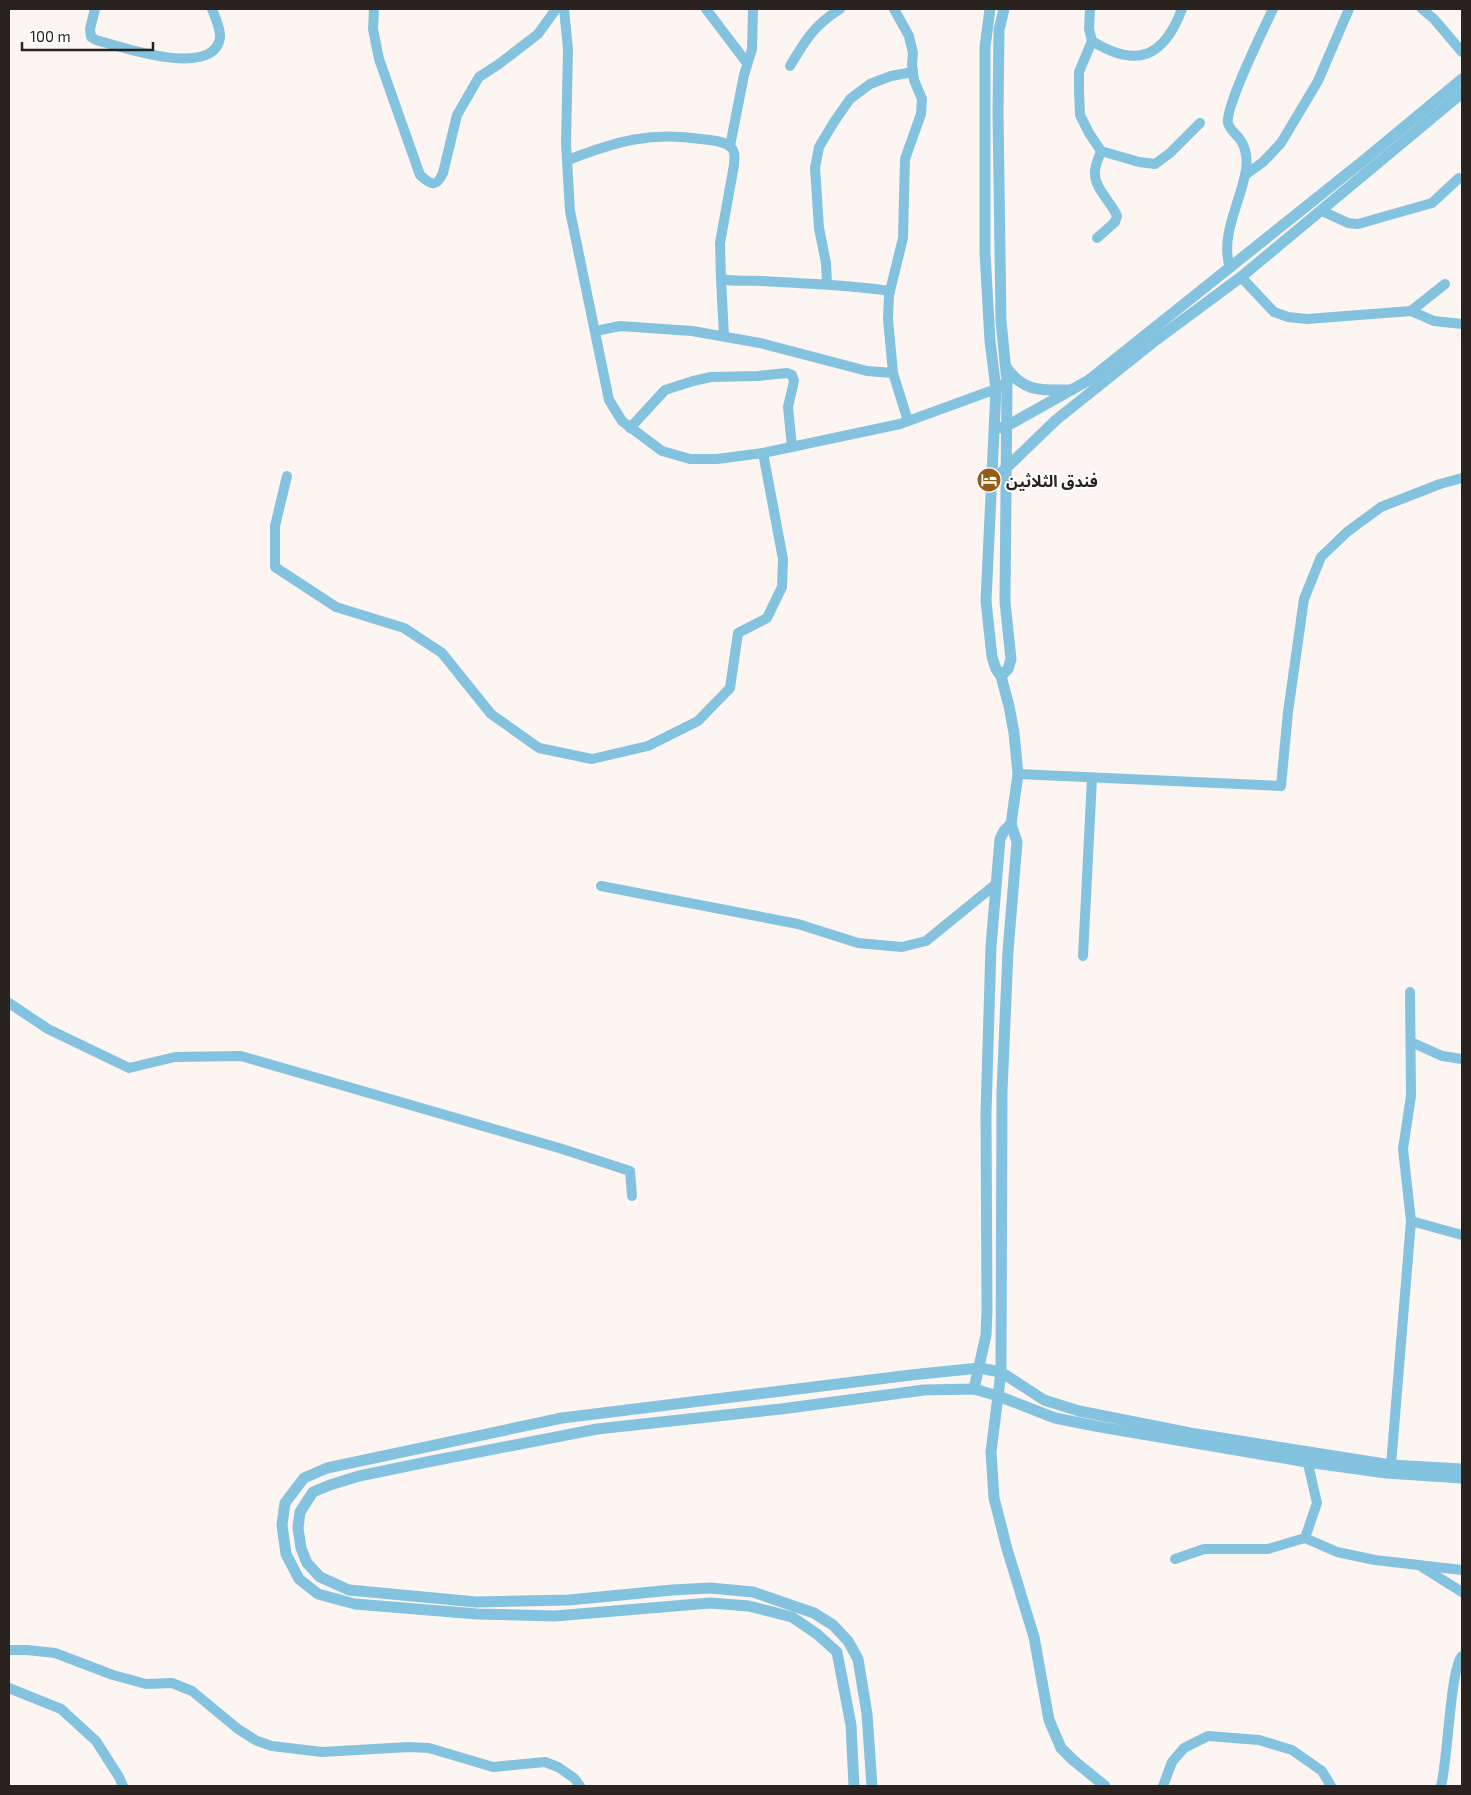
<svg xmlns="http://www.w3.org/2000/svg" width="1471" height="1795" font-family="'Exo 2','Noto Sans Arabic',sans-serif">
	<rect width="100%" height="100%" fill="#fdf5f1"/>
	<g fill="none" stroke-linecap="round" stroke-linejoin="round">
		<g stroke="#84c3e0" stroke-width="10">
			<path d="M95,9L90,29L91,37L96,40C121,47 213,79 220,38C221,29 215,17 212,9"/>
			<path d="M374,9L373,29L379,59L420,175C431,185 436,188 443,173L457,115L479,77L499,64L538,34L556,9"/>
			<path d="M564,9L568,49L566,143L570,211L609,400L622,421L662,451L690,459H717L763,453L900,424L996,389L1001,385"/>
			<path d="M706,9L747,63"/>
			<path d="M894,9L909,36L913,53L912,64L914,80L922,99L921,114L905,159L903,238L889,295L888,319L893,373L908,421"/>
			<path d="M1090,9L1089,29L1092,41C1137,69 1164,57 1182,9"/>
			<path d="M1422,9L1434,19L1462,52"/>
			<path d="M1092,41L1079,72V91L1080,115L1089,133L1101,151L1139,162L1155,164L1170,153L1200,123"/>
			<path d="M790,66C805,41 814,25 840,9"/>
			<path d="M730,146L744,75L752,49L753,9"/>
			<path d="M568,160C614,142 651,131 701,139C711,140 732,141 734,153C735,157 734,161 734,165L720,243L721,279"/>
			<path d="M1245,175L1263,162L1281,143L1318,81L1349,9"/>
			<path d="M1322,211L1348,223L1358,224L1432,203L1459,178"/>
			<path d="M1097,238L1115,222L1117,216C1112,203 1095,189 1095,174C1094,166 1099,158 1101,151"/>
			<path d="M1230,268C1220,237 1239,205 1245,175C1248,163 1247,148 1239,138C1235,133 1230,130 1228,123C1225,107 1264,28 1273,9"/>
			<path d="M1241,277L1274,312L1288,317L1307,319L1411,311L1434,321L1462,324"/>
			<path d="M827,284L826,263L819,228L815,168L819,147L834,122L850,99L870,84L891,76L913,72"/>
			<path d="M1411,311L1445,284"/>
			<path d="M596,331L620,326L692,331L760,343L867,371L893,373"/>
			<path d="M724,336L721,279C735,282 749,280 763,281C806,284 847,284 890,291"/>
			<path d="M630,428L665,390L693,381L711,377L758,376L787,373L792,375L794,381L788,407L792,447"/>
			<path d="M287,476L275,526V567L336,607L404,628L442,653L491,714L539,748L592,759L648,746L698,721L730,688L738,633L767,618L782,587L783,559L763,453"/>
			<path d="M1018,774L1281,786L1288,712L1304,599L1321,557L1347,532L1381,507L1440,484L1462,478"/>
			<path d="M601,886L798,924L858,943L902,947L926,941L996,884"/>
			<path d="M1083,956L1092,778"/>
			<path d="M9,1003L48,1029L129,1068L175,1057L241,1056L559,1148L630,1171L632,1196"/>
			<path d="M1411,1042L1442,1056L1462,1059"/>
			<path d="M1411,1221L1462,1235"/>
			<path d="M1391,1465L1411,1221L1403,1149L1411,1096L1410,992"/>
			<path d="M1305,1538L1337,1552L1375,1560L1462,1570"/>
			<path d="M1175,1559L1204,1549H1268L1305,1538L1317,1503L1306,1455"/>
			<path d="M1422,1567L1462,1592"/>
			<path d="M9,1650H27L55,1653L113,1675L146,1684L172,1683L192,1691L238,1729L257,1741L272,1746L322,1752L409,1747L429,1748L493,1767L545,1762L558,1767L574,1778L580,1786"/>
			<path d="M9,1688L61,1709L96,1741L119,1777L123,1786"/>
			<path d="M1163,1786L1172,1762L1184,1748L1208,1736L1259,1740L1292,1750L1322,1771L1331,1786"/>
			<path d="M1441,1786C1448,1761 1450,1669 1462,1656"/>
		</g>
		<g stroke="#84c3e0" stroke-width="11">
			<path d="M1006,367C1024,393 1042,390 1071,390"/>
			<path d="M1000,428L1005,427L1089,380L1363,161L1462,79"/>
			<path d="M1002,472L1056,420L1156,340L1241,277L1462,93"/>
			<path d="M1001,676L1008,669L1011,659L1005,602L1007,382L1001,321L998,113L999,30L1004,9"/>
			<path d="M1011,824L1017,842L1008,951L1002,1092L1001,1372L991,1452L994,1498L1007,1549L1034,1637L1049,1720L1061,1748L1073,1760L1105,1786"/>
			<path d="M974,1389L986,1335L987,1311L986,1113L991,946L1000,839L1004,831L1011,824L1018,774L1014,733L1009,706L1001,676L996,669L992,657L986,601L996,389L990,341L985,253V47L990,9"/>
			<path d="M854,1786L851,1725L837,1652L817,1634L792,1617L749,1606L710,1603L555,1616L477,1614L355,1604L318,1594L299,1579L286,1554L282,1525L285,1503L304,1478L327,1468L562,1418L911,1375L979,1368L1001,1372L1044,1400L1079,1411L1190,1433L1391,1465L1462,1469"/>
			<path d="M872,1786L867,1714L858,1659L848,1641L833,1625L814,1613L753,1592L710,1588L672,1590L569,1600L476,1602L349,1590L320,1577L307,1563L301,1548L298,1528L300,1512L313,1492L330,1485L359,1476L427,1462L597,1429L781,1409L924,1390L974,1389L998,1396L1055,1418L1095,1426L1307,1462L1386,1473L1462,1478"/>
		</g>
	</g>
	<defs>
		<symbol id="hotel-disc" viewBox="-11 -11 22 22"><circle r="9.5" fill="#945c16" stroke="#fff"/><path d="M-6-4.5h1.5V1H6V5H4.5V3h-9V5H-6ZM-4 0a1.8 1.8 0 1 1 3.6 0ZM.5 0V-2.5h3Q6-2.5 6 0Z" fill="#fff"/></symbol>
	</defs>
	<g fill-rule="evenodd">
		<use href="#hotel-disc" x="975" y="466" width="28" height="28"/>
	</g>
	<g text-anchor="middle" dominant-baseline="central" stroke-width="4" stroke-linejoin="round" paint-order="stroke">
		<g font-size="16" font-weight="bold" fill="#29221e" stroke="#fff" text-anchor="start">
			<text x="1006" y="480">فندق الثلاثين</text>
		</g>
	</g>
	<rect width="1471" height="1795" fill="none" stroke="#29221e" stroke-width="20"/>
	<path d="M22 42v8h131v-8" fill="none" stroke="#29221e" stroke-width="2.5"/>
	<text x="30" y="42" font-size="15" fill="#29221e" stroke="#ffffff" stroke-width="4" paint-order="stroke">100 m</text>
</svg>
